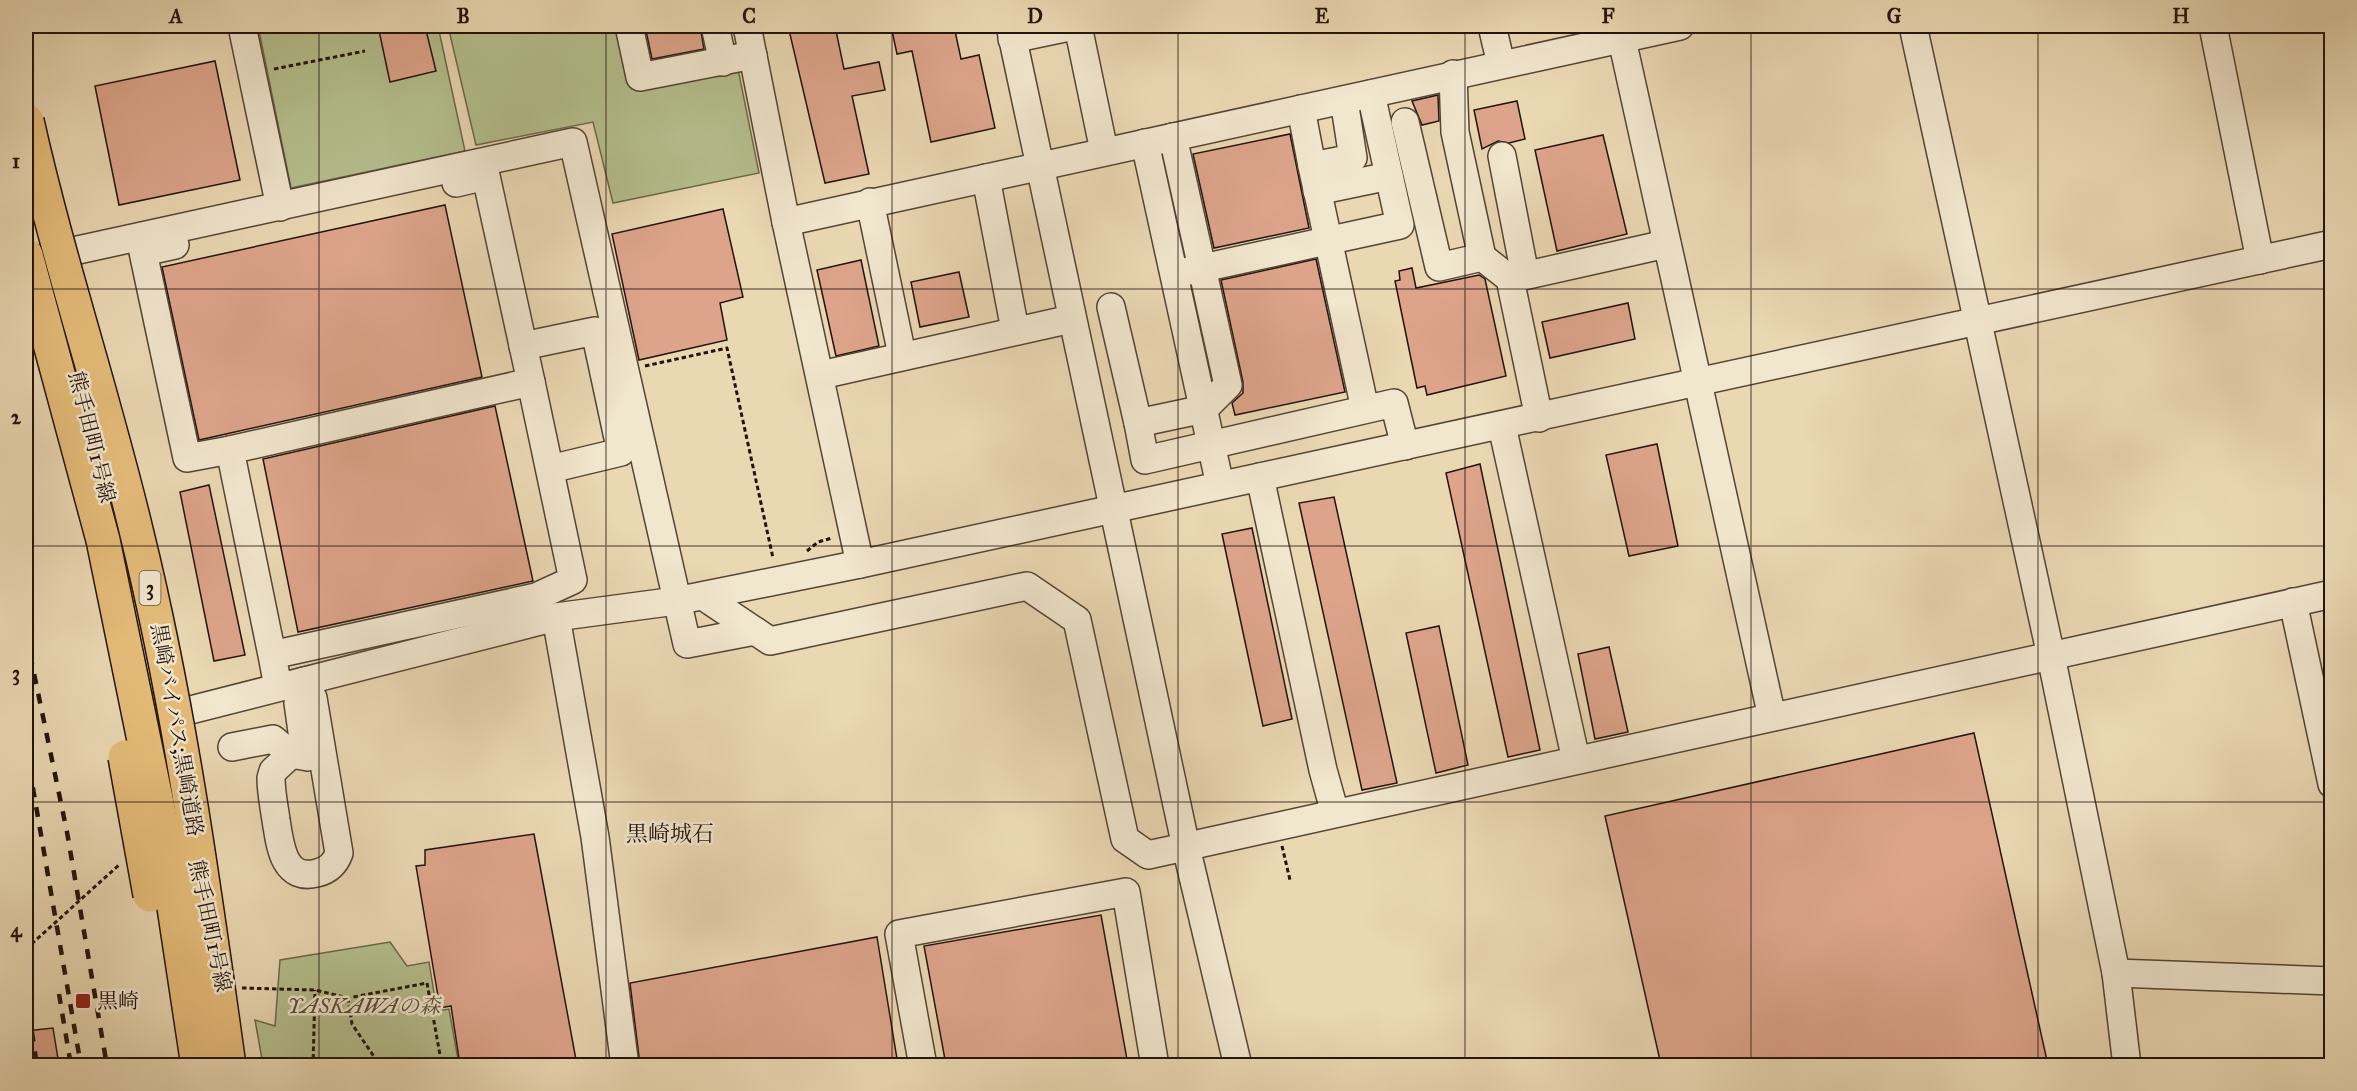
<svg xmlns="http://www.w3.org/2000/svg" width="2357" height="1091" font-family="'IM FELL Great Primer','Noto Serif JP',serif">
	<rect width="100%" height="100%" fill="#ead8b3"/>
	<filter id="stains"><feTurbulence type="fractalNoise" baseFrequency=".00333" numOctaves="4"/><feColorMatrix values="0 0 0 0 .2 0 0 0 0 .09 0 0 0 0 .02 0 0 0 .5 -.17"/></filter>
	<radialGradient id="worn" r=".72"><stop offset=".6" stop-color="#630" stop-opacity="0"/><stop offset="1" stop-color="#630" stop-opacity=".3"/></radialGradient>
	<g fill="#b5bf8e" stroke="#6c694c" stroke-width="1.5">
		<path d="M258,26H438L465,151L291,188Z"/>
		<path d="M448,26H616L632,89L737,64L759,173L613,203L593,122L476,145Z"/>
		<path d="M390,942L407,966L429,962L437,1011L449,1009L459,1065H263L255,1020L275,1026L280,960Z"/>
	</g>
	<g fill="#dda48b" stroke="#22130b" stroke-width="1.5">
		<path d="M378,26H425L436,71L390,82Z"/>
		<path d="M645,26H700L704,49L652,59Z"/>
		<path d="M811,26H835L844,69L879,62L885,90L852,96L869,174L825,183L789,30Z"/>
		<path d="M891,26H954L961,59L979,55L995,128L931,142L912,51L897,54Z"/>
		<path d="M215,61L240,180L119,205L95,86Z"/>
		<path d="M1438,95L1439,121L1422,125L1412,101Z"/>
		<path d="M1517,101L1525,139L1509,143L1498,141L1482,149L1474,110Z"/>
		<path d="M1290,134L1309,228L1214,248L1193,154Z"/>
		<path d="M1603,135L1627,234L1557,251L1535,150Z"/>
		<path d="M445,205L482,377L199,440L162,267Z"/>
		<path d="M723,209L743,297L720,303L727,340L639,360L612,234Z"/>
		<path d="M1316,259L1345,392L1235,415L1232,403L1243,393V382L1221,280Z"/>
		<path d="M861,260L879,346L836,356L817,270Z"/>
		<path d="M1412,268L1416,288L1479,275L1485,279L1506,376L1427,395L1425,386L1417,388L1395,281L1400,280L1399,271Z"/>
		<path d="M959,272L969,317L920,327L911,282Z"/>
		<path d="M1628,303L1635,339L1550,358L1542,322Z"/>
		<path d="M495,406L533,581L298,632L263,459Z"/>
		<path d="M1657,444L1678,546L1629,556L1606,455Z"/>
		<path d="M1480,464L1540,750L1508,757L1446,473Z"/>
		<path d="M209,485L245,655L214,661L180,492Z"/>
		<path d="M1334,497L1397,783L1362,790L1299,503Z"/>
		<path d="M1252,528L1292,719L1263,726L1222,534Z"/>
		<path d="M1439,626L1468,765L1436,773L1406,633Z"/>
		<path d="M1609,647L1628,732L1595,739L1578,654Z"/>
		<path d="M1974,733L2048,1065H1661L1605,816Z"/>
		<path d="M534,834L577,1065H460L451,1006L440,1008L416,866L425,865V850Z"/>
		<path d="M1101,915L1128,1065H946L924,946Z"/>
		<path d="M877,937L898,1065H640L630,983Z"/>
		<path d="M53,1028L59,1065H26V1031Z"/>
	</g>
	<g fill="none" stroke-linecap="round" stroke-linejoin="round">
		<defs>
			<g id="minor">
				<path d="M242,26L280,207"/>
				<path d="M629,26L640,77L753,55"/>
				<path d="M715,26L723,62"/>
				<path d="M747,26L786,222L860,564"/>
				<path d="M1010,26L1186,847L1238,1066"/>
				<path d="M1078,26L1104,151"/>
				<path d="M1492,26L1501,64"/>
				<path d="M1619,26L1772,717"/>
				<path d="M1913,26L2051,656L2116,973L2127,1066"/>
				<path d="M2213,26L2260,260"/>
				<path d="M1012,39L1074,26"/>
				<path d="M1453,74L1455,132L1482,257"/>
				<path d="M1344,100L1353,158L1312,166L1365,409"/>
				<path d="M1301,109L1312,166"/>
				<path d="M1405,122L1439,267L1482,257L1510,279L1539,418"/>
				<path d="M1145,143L1220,485"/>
				<path d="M1502,156L1525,275"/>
				<path d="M986,178L1015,330"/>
				<path d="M456,183L486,176L531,382"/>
				<path d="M1317,191L1389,176"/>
				<path d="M870,202L902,355"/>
				<path d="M786,222L1680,26"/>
				<path d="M175,245L143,252L187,458L230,450"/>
				<path d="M46,257L573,142L687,644L755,631"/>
				<path d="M1175,274L1400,225L1371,94"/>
				<path d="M1510,279L1666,244"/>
				<path d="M55,291L90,431"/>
				<path d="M1111,307L1138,423L1204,409L1228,385L1173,137"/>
				<path d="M523,346L595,331L621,452L550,469"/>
				<path d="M821,375L1071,319"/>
				<path d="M1138,423L1145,460L1394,403L1405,446"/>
				<path d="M1502,426L1576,760"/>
				<path d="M1260,477L1323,770L1335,813"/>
				<path d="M118,541L153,678"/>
				<path d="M703,596L770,641L1027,586L1077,620L1125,839L1148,855L2332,594"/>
				<path d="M2293,602L2332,784"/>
				<path d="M556,617L595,837L625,1066"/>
				<path d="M272,655L536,597L573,580L531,382L230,450L272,655L278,687"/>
				<path d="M304,681L313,698L339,853C335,864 329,870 317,873C283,882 280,844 276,820C274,806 271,792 271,778L273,771L299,747L303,739L298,703Z"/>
				<path d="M163,717L556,617L676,601L860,564L2332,244"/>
				<path d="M163,717L167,800"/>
				<path d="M232,747L273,739L291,754L308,757"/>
				<path d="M2116,973L2332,981"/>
				<path d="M923,1066L899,934L1126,892L1155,1066"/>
			</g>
		</defs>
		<use href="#minor" stroke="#544435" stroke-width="30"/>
		<g stroke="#22130b" stroke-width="3" stroke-dasharray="4.5 3" stroke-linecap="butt">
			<path d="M274,69L365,51"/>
			<path d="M645,366L727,348L773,558"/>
			<path d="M807,551L818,542L832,538"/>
			<path d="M1282,846L1290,880"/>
			<path d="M242,988L315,990L348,998L427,983L442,1066"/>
			<path d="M348,998L352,1024L379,1064L385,1066"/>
			<path d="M313,1066L315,990"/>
		</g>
		<use href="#minor" stroke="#f1e6ce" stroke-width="27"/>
		<g stroke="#22130b" stroke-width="4.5" stroke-dasharray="10 10" stroke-linecap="butt">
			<path d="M26,635L67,832L107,1066"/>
			<path d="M26,748L81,1066"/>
			<path d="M26,992L37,1066"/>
			<path d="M59,994L71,1066"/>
		</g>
		<defs>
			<g id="highway-bridge">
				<path d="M27,121C58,260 104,395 137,534C180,709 204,887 229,1066"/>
				<path d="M26,255L103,540L162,828L198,1066"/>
				<path d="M125,757L150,895"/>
			</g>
		</defs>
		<use href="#highway-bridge" stroke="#22130b" stroke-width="36" stroke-linecap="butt"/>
		<path stroke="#22130b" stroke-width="3" stroke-dasharray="4.5 3" stroke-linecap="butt" d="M26,949L120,864"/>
		<use href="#highway-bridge" stroke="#e5bc7a" stroke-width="33"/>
	</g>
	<path fill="none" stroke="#22130b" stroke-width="1.5" stroke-opacity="0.55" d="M319,26V1066M606,26V1066M892,26V1066M1178,26V1066M1465,26V1066M1751,26V1066M2038,26V1066M26,289H2332M26,546H2332M26,802H2332"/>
	<rect fill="#8f2418" stroke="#f1e6ce" stroke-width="2" x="75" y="993" width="16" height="16" rx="3"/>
	<g text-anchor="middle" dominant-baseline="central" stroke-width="5" stroke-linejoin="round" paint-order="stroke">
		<rect fill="#f1e6ce" stroke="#605246" stroke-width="1.5" x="139.5" y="571" width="21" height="34" rx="4.5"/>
		<g font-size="20" font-weight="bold" fill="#22130b">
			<text x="150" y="588">3</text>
		</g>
		<g font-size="21" fill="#22130b" stroke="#f1e6ce">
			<text transform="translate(92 437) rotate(76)">熊手田町1号線</text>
			<text transform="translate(177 730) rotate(80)">黒崎バイパス;黒崎道路</text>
			<text transform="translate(210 926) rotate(78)">熊手田町1号線</text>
		</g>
		<g font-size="21" fill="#22130b" stroke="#f1e6ce" text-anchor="start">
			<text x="97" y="1001">黒崎</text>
		</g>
		<g font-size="21" font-style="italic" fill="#554f39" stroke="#f1e6ce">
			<text x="364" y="1006">YASKAWAの森</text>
		</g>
		<g font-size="22" fill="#22130b" stroke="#f1e6ce">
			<text x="670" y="833">黒崎城石</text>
		</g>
	</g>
	<rect width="2357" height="1091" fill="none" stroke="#ead8b3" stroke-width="66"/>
	<rect x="33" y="33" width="2291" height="1025" fill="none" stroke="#22130b" stroke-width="2"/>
	<g font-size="20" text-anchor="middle" font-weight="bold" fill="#22130b">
		<text x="176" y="23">A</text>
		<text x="463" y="23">B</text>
		<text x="749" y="23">C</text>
		<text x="1035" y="23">D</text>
		<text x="1322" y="23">E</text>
		<text x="1608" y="23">F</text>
		<text x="1894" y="23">G</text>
		<text x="2181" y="23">H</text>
		<text x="16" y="168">1</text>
		<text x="16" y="424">2</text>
		<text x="16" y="680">3</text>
		<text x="16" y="937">4</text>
	</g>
	<rect width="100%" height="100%" filter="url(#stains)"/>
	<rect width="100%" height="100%" fill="url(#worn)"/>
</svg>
